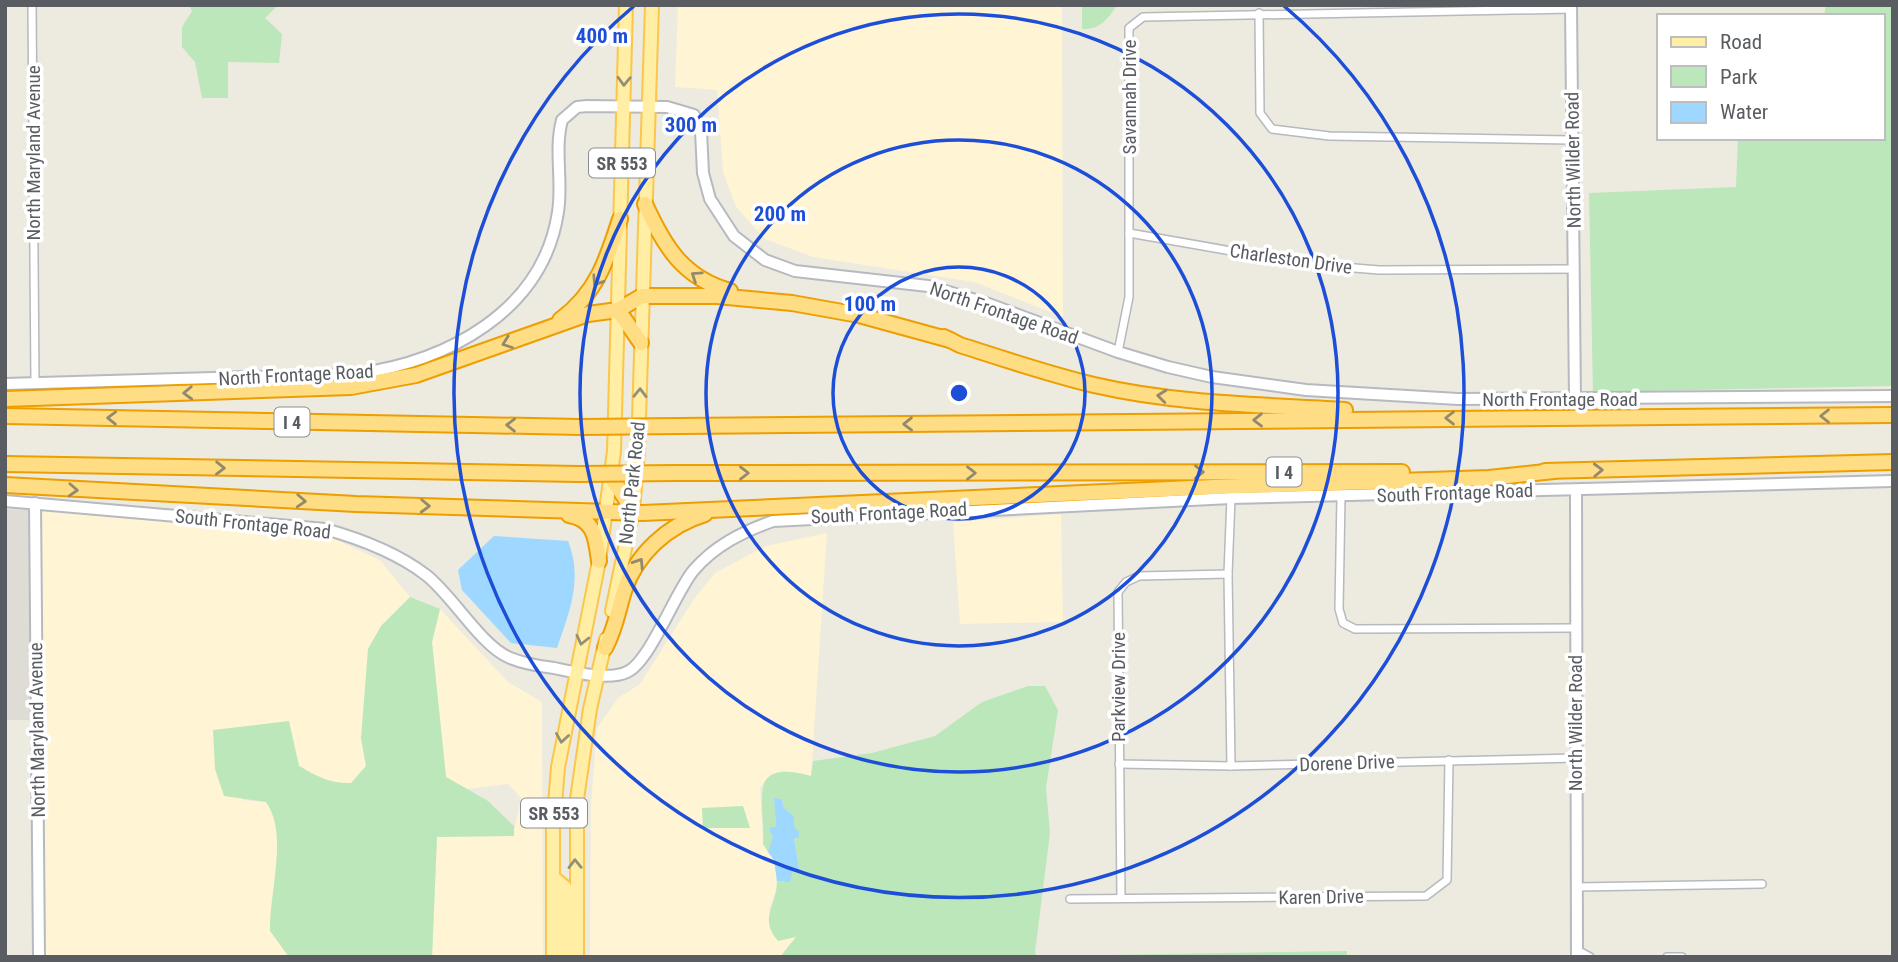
<svg xmlns="http://www.w3.org/2000/svg" width="1898" height="962" font-family="'Roboto Condensed',sans-serif">
	<rect width="100%" height="100%" fill="#edeae0"/>
	<g fill="#fff4d3">
		<path d="M678,5H1062L1063,317L974,282L813,257L765,239L736,207L723,172L717,90L675,87Z"/>
		<path d="M39,510L324,534L380,560L410,597L381,626L361,738L366,766L351,783L338,784L318,777L299,765L288,721L242,800L266,802L276,817L278,842L270,930L289,957H43Z"/>
		<path d="M1061,514L1063,622L960,624L953,522Z"/>
		<path d="M827,533L811,776L767,778L760,788L763,844L774,860L776,873L777,888L769,910L797,936L780,957H590L591,805L597,728L618,698L640,684L694,599L715,573L766,546Z"/>
		<path d="M440,609L508,682L542,702L543,957H432L437,837L513,836L521,798L508,784L467,789L446,777L432,642Z"/>
	</g>
	<path fill="#dedcd5" d="M5,509L30,510L32,720H5Z"/>
	<g fill="#bbe7ba">
		<path d="M189,5H278L265,18L282,34L279,63L228,62V98H202L195,62L182,47V27L192,11Z"/>
		<path d="M1082,5H1117C1108,19 1100,30 1082,29Z"/>
		<path d="M1826,5H1893V386L1593,392L1589,193L1736,187L1738,138H1882V16H1824Z"/>
		<path d="M410,597L440,609L432,642L446,777L488,801L514,826V836L437,837L432,957H289L270,931C269,891 289,835 266,802L224,796L215,769L213,730L289,721L299,766C316,776 331,784 351,783L366,766L361,738L368,649L381,626Z"/>
		<path d="M1028,686H1045L1058,710L1046,788L1050,833L1035,952L1036,957H780L796,937L778,941C758,917 777,907 777,881L784,882L793,870L799,869L794,837V816L784,808L782,799L774,798L776,827L768,852L763,844C766,802 744,758 811,776L813,761L872,753L935,736L982,702Z"/>
		<path d="M743,806L750,828H703L702,808Z"/>
		<path d="M1347,951V957H1107V955Z"/>
	</g>
	<g fill="#9ed7ff">
		<path d="M494,536L568,541C583,579 570,610 557,648L511,643L462,590L458,570Z"/>
		<path d="M774,798L782,799L784,808L794,816V827L799,832V838H794L799,869L793,870L790,882L777,881L774,860L768,852L773,836L770,832V827H776Z"/>
	</g>
	<g fill="none" stroke-linecap="round" stroke-linejoin="round">
		<defs>
			<g id="street">
				<path d="M32,5L35,384"/>
				<path d="M1259,13L1260,113L1272,129L1329,136L1572,140"/>
				<path d="M1129,233L1305,264L1379,270L1574,269"/>
				<path d="M1118,352L1129,297V28L1143,17L1571,9"/>
				<path d="M1341,496L1339,609L1343,623L1355,629L1574,628"/>
				<path d="M1231,498L1228,574L1231,766"/>
				<path d="M1119,764L1231,766L1575,758"/>
				<path d="M1576,887L1762,884"/>
				<path d="M1121,898L1118,592L1126,582L1139,576L1228,574"/>
				<path d="M1070,899L1426,896L1447,880L1449,760"/>
				<path d="M1577,950L1590,957"/>
				<path d="M1667,957H1682"/>
			</g>
			<g id="secondary">
				<path d="M1571,5L1575,400"/>
				<path d="M5,384L355,374C446,362 543,312 558,212C563,182 554,150 562,120L577,107L587,106L667,107L694,115L701,131L703,173L710,199L734,236L765,260L795,271L928,286L986,303L1118,352L1168,367L1212,377L1306,390L1458,399L1893,396"/>
				<path d="M1576,490L1577,957"/>
				<path d="M5,501L325,529C361,539 396,552 426,575C452,595 480,644 508,657C521,663 539,666 554,668C573,672 609,681 627,672C649,663 675,593 693,571C714,546 742,532 773,521L1231,498L1893,481"/>
				<path d="M35,503L39,957"/>
			</g>
			<g id="primary">
				<path d="M612,611L633,510L638,451L652,5"/>
				<path d="M553,877L565,887V957"/>
				<path d="M553,957V829L558,767L599,561L614,451L626,5"/>
				<path d="M577,957V799L590,709L606,639"/>
			</g>
			<g id="highway">
				<path d="M645,204C664,246 683,278 730,291"/>
				<path d="M618,310L641,343"/>
				<path d="M560,320C596,294 607,260 620,219"/>
				<path d="M944,337L960,345C1004,359 1048,374 1094,385C1176,404 1262,405 1345,410"/>
				<path d="M5,399L351,387L416,375L588,314L618,310L642,296H717L792,303L859,315L950,340"/>
				<path d="M5,416L580,427"/>
				<path d="M679,426L1893,415"/>
				<path d="M5,464L579,474"/>
				<path d="M1545,471L1893,462"/>
				<path d="M675,473L1402,472"/>
				<path d="M611,477L633,510"/>
				<path d="M5,485L356,504L643,513L1214,487L1489,478L1554,471"/>
				<path d="M569,515C595,519 596,539 599,561"/>
				<path d="M605,648C615,630 618,611 624,591C636,554 668,525 705,514"/>
			</g>
		</defs>
		<use href="#street" stroke="#b6b9be" stroke-width="10"/>
		<use href="#secondary" stroke="#b6bac0" stroke-width="14"/>
		<use href="#primary" stroke="#fbc64b" stroke-width="16"/>
		<use href="#highway" stroke="#ed9e00" stroke-width="18"/>
		<use href="#street" stroke="#fff" stroke-width="7"/>
		<use href="#secondary" stroke="#fff" stroke-width="10"/>
		<use href="#primary" stroke="#ffeea3" stroke-width="12"/>
		<use href="#highway" stroke="#ffdd85" stroke-width="14"/>
		<defs>
			<g id="highway-bridge">
				<path d="M580,427L679,426"/>
				<path d="M579,474L675,473"/>
			</g>
		</defs>
		<use href="#highway-bridge" stroke="#ed9e00" stroke-width="18" stroke-linecap="butt"/>
		<use href="#highway-bridge" stroke="#ffdd85" stroke-width="14"/>
	</g>
	<defs><path id="oneway-chevron" d="M-2-3.5L2.5 0L-2 3.5" fill="none" stroke-width="1.6" stroke-linecap="round" stroke-linejoin="round" transform="scale(1.75)"/></defs>
	<g stroke="#939079">
		<use href="#oneway-chevron" transform="translate(624 81) rotate(92)"/>
		<use href="#oneway-chevron" transform="translate(640 393) rotate(-89)"/>
		<use href="#oneway-chevron" transform="translate(582 640) rotate(103)"/>
		<use href="#oneway-chevron" transform="translate(562 738) rotate(99)"/>
		<use href="#oneway-chevron" transform="translate(575 864) rotate(-91)"/>
	</g>
	<g stroke="#938a6e">
		<use href="#oneway-chevron" transform="translate(696 276) rotate(-146)"/>
		<use href="#oneway-chevron" transform="translate(597 281) rotate(123)"/>
		<use href="#oneway-chevron" transform="translate(507 343) rotate(160)"/>
		<use href="#oneway-chevron" transform="translate(188 393) rotate(178)"/>
		<use href="#oneway-chevron" transform="translate(1162 396) rotate(-174)"/>
		<use href="#oneway-chevron" transform="translate(1825 416) rotate(180)"/>
		<use href="#oneway-chevron" transform="translate(112 418) rotate(-179)"/>
		<use href="#oneway-chevron" transform="translate(1450 418) rotate(180)"/>
		<use href="#oneway-chevron" transform="translate(1258 420) rotate(179)"/>
		<use href="#oneway-chevron" transform="translate(908 424) rotate(179)"/>
		<use href="#oneway-chevron" transform="translate(511 425) rotate(-179)"/>
		<use href="#oneway-chevron" transform="translate(220 468) rotate(1)"/>
		<use href="#oneway-chevron" transform="translate(1598 470) rotate(-2)"/>
		<use href="#oneway-chevron" transform="translate(1199 472)"/>
		<use href="#oneway-chevron" transform="translate(744 473)"/>
		<use href="#oneway-chevron" transform="translate(971 473)"/>
		<use href="#oneway-chevron" transform="translate(73 490) rotate(3)"/>
		<use href="#oneway-chevron" transform="translate(301 501) rotate(3)"/>
		<use href="#oneway-chevron" transform="translate(425 506) rotate(2)"/>
		<use href="#oneway-chevron" transform="translate(639 563) rotate(-57)"/>
	</g>
	<g fill="none" stroke="#1d4ed8" stroke-width="3.5">
		<circle cx="959" cy="393" r="126"/>
		<circle cx="959" cy="393" r="253"/>
		<circle cx="959" cy="393" r="379"/>
		<path d="M1284 6A505 505 0 1 1 634 6"/>
	</g>
	<g text-anchor="middle" dominant-baseline="central" stroke-width="7" stroke-linejoin="round" paint-order="stroke">
		<g fill="#fff" stroke="#8b8e91" stroke-width="2">
			<rect x="589" y="148.5" width="66" height="29" rx="5"/>
			<rect x="274.5" y="407.5" width="35" height="29" rx="5"/>
			<rect x="1266.5" y="457.5" width="35" height="29" rx="5"/>
			<rect x="521" y="798.5" width="66" height="29" rx="5"/>
		</g>
		<g font-size="18" font-weight="bold" fill="#595d62">
			<text x="622" y="163">SR 553</text>
			<text x="292" y="422">I 4</text>
			<text x="1284" y="472">I 4</text>
			<text x="554" y="813">SR 553</text>
		</g>
		<g font-size="19" fill="#595d62" stroke="#fff">
			<text transform="translate(1129 97) rotate(-90)">Savannah Drive</text>
			<text transform="translate(33 153) rotate(-90)">North Maryland Avenue</text>
			<text transform="translate(1573 160) rotate(-91)">North Wilder Road</text>
			<text transform="translate(1291 259) rotate(8)">Charleston Drive</text>
			<text transform="translate(1004 313) rotate(19)">North Frontage Road</text>
			<text transform="translate(296 375) rotate(-3)">North Frontage Road</text>
			<text x="1560" y="399">North Frontage Road</text>
			<text transform="translate(632 483) rotate(-84)">North Park Road</text>
			<text transform="translate(1455 493) rotate(-2)">South Frontage Road</text>
			<text transform="translate(889 513) rotate(-3)">South Frontage Road</text>
			<text transform="translate(253 524) rotate(6)">South Frontage Road</text>
			<text transform="translate(1118 687) rotate(-90)">Parkview Drive</text>
			<text transform="translate(1575 723) rotate(-90)">North Wilder Road</text>
			<text transform="translate(37 730) rotate(-91)">North Maryland Avenue</text>
			<text transform="translate(1347 763) rotate(-2)">Dorene Drive</text>
			<text transform="translate(1321 897) rotate(-1)">Karen Drive</text>
		</g>
	</g>
	<circle cx="959" cy="393" r="10" fill="#1d4ed8" stroke="#fff" stroke-width="3.5"/>
	<g font-size="21" text-anchor="middle" font-weight="bold" fill="#1d4ed8" stroke="#fff" stroke-width="7" stroke-linejoin="round" paint-order="stroke">
		<text x="602" y="43">400 m</text>
		<text x="691" y="132">300 m</text>
		<text x="780" y="221">200 m</text>
		<text x="870" y="311">100 m</text>
	</g>
	<rect width="1898" height="962" fill="none" stroke="#595d62" stroke-width="14"/>
	<rect x="1657" y="14" width="228" height="126" fill="#ffffff" stroke="#bdbec0" stroke-width="2"/>
	<rect x="1671" y="37" width="35" height="10" fill="#ffeea3" stroke="#bdbec0" stroke-width="2"/>
	<text x="1720" y="49" font-size="21" fill="#595d62">Road</text>
	<rect x="1671" y="66" width="35" height="21" fill="#bbe7ba" stroke="#bdbec0" stroke-width="2"/>
	<text x="1720" y="84" font-size="21" fill="#595d62">Park</text>
	<rect x="1671" y="102" width="35" height="21" fill="#9ed7ff" stroke="#bdbec0" stroke-width="2"/>
	<text x="1720" y="119" font-size="21" fill="#595d62">Water</text>
</svg>
